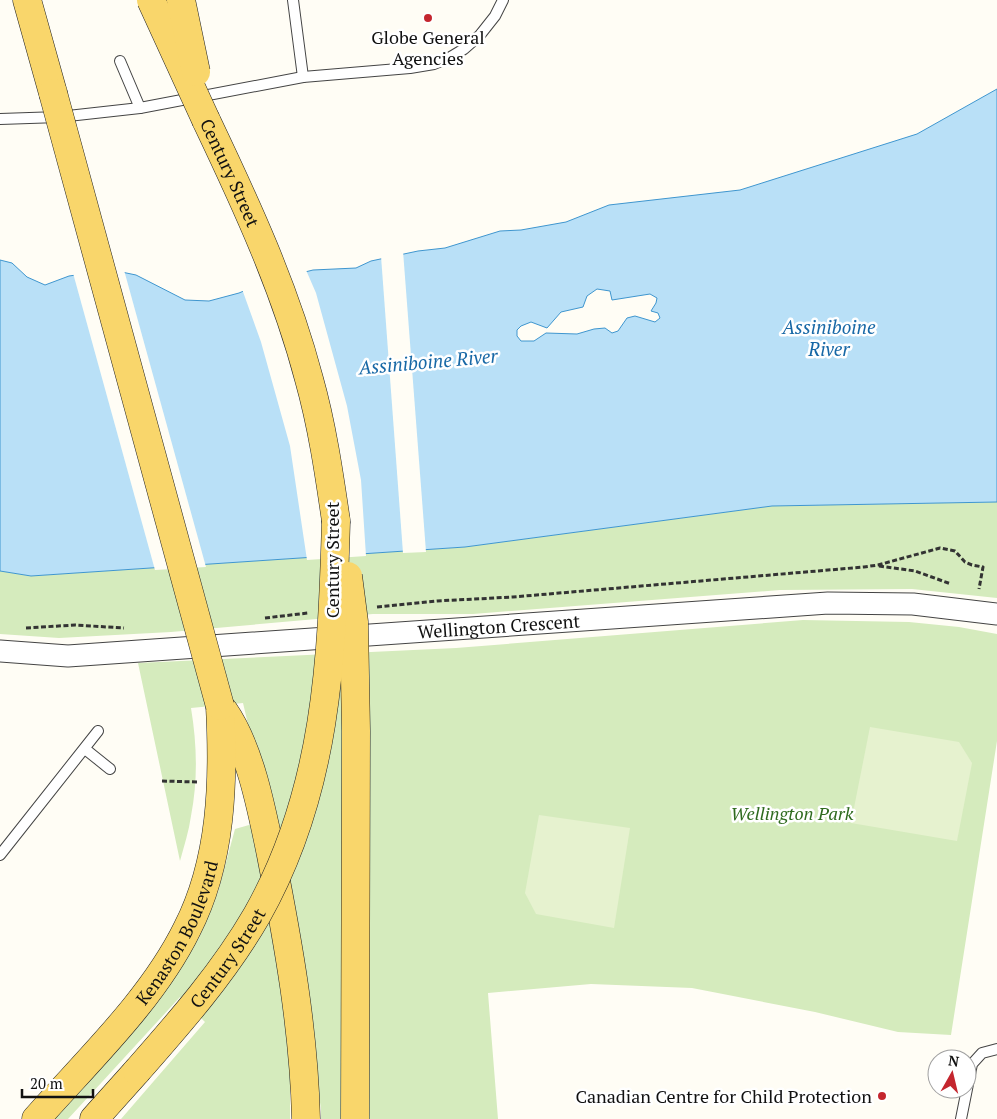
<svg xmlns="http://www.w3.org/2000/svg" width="997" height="1119" font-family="'PT Serif',serif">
	<rect width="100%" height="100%" fill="#fffdf5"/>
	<g fill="#d5ebbd">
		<path d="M997,502V598L912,589L780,590L473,614H373L171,632L59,638L0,634V571L31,576L465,547L772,506Z"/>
		<path d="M803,620L909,622L959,627L997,634V741L951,1035L898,1032L815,1012L692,988L591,984L488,993L498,1119H321V1109L290,903L243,703L191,708C197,744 198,780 191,816C189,831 184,846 180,861L138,663L456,648Z"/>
		<path d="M256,823L290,1034V1119H121L205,1022L180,997L68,1119H50L167,984L199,938L218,892L235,829Z"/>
	</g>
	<g fill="#e6f2cf">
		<path d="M870,727L959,742L972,763L957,841L851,823Z"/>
		<path d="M539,815L630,828L614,928L536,914L525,893Z"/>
	</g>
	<path fill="#b9e0f7" stroke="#3f96cf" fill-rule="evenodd" d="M997,89V502L772,506L465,547L31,576L0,571V260L12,263L27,277L45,285L69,276L112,270L136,275L185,300L209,301L239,293L265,282L313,270L356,268L371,261L418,251L445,248L500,231L521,230L566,222L609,205L740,190L917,134ZM597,289L610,291L612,300L650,294L657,298L656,303L651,311L658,313L660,318L655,322L635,316L627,318L618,331L612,333L605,328L594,329L577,334L546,333L534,341H521L517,336V330L521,326L531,322L547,328L561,312L583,307L587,296Z"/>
	<g fill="#fffdf5">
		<path d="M403,251L426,552L403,553L381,256Z"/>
		<path d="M112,267L124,270L206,567L155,570L73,273Z"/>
		<path d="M306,270L316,293L347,406L361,480L366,556L307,560L290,446L261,342L242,289L264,280Z"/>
	</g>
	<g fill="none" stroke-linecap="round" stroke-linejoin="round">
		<defs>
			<g id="lane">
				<path d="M293,0L303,77"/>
				<path d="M120,61L140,108"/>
				<path d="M0,119L59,117L140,108L303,77L410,68L434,64L449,58L464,49L480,35L495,16L503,0"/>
				<path d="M85,749L110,769"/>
				<path d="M0,855L98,731"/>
				<path d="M961,1119L972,1064L982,1053L997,1049"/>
			</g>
			<g id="street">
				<path id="s1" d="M0,651L68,656L828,603L913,604L997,614"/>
			</g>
			<g id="primary">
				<path d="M27,0L53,93"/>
				<path id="s2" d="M206,120C246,204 285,288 309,379C322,425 329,473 336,521"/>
				<path d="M224,711C250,748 262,811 271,855C288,942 304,1030 306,1119"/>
				<path id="s3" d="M36,1119C88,1060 152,1000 187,929C222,861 224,781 220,706"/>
				<path d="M94,1119L137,1071"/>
			</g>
		</defs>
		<use href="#lane" stroke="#444" stroke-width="12"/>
		<use href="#street" stroke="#444" stroke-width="23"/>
		<use href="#primary" stroke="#222" stroke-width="29"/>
		<g stroke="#333" stroke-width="3" stroke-dasharray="5 2.5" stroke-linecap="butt">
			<path d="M879,566L915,571L951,584"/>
			<path d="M377,607L437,601L513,597L864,567L878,565L940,548L955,551L965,562L972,565L983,567L979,589"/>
			<path d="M265,618L308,613"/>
			<path d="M26,628L75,625L124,628"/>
			<path d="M162,781L197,782"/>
		</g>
		<use href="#lane" stroke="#fff" stroke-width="10"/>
		<use href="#street" stroke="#fff" stroke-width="21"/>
		<use href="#primary" stroke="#f9d66b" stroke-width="28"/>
		<defs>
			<g id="primary-bridge">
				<path d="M151,0L206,120"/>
				<path d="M181,0L196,72"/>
				<path d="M53,93L220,706"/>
				<path d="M348,576L354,622L356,731L355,1119"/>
				<path id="s4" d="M137,1071C181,1021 224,972 257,915C327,791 332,659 336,521"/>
			</g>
		</defs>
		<use href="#primary-bridge" stroke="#222" stroke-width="29" stroke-linecap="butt"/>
		<use href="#primary-bridge" stroke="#f9d66b" stroke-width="28"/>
	</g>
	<g fill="#c4262e" stroke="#fff" stroke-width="2">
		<circle cx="428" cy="18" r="5"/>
		<circle cx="882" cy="1096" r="5"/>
	</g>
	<g text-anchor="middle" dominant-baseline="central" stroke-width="5" stroke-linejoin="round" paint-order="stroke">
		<g font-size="18" fill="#111" stroke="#fff">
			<text x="428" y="37">Globe General<tspan x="428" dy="21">Agencies</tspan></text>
			<text x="872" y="1096" text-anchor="end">Canadian Centre for Child Protection</text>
		</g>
		<g font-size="18" fill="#111" stroke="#fff">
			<text stroke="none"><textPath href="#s2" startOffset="58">Century Street</textPath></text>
			<text transform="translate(332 560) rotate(-90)">Century Street</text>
			<text stroke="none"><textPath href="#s1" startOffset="500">Wellington Crescent</textPath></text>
			<text stroke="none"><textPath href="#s3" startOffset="236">Kenaston Boulevard</textPath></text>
			<text stroke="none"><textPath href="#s4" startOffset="145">Century Street</textPath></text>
		</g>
		<g font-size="18" font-style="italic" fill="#2f6b1f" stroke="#fff">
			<text x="792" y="813">Wellington Park</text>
		</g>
		<g font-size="19" font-style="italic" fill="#1768a6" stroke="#fff">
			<text x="829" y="326">Assiniboine<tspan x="829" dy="22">River</tspan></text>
			<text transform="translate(428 361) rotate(-5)">Assiniboine River</text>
		</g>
	</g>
	<g transform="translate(952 1074) rotate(8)"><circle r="24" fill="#ffffff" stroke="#a0a0a0"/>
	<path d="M0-4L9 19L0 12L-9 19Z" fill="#c4262e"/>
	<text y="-8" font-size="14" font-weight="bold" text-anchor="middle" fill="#111111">N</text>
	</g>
	<path d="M22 1089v8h71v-8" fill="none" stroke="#111111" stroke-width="2.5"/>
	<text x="30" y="1089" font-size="15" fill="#111111" stroke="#ffffff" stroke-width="4" paint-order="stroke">20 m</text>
</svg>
